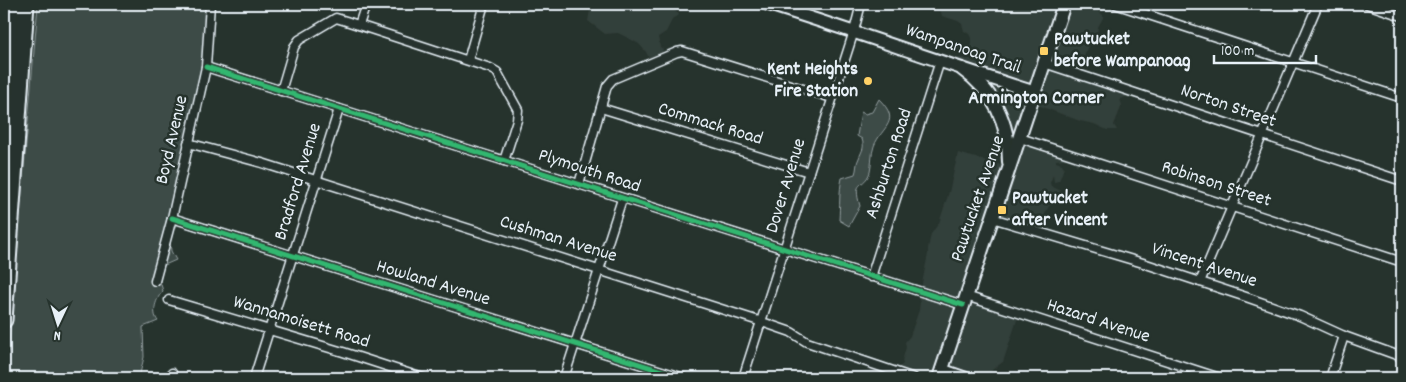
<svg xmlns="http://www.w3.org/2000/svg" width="1406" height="382" font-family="Dekko,sans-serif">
	<rect width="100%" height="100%" fill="#26332d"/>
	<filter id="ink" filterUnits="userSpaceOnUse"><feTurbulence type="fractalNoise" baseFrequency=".02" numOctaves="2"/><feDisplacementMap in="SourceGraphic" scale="10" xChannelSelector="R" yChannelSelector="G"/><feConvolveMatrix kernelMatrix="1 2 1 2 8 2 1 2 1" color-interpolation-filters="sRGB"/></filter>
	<g filter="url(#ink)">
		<g fill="#333f3a">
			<path d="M591,4H676L675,11L679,14L678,16L673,18L666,32L658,37L660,47L663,49L662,53L652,58H649L646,52L639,44L630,39L618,33L605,34L588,21Z"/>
			<path d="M936,4H1116L1115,10L1105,8L1098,11L1103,15V18L1098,27L1097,34L1087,48L1079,74L1135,93V99L1127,97L1120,99L1122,105L1114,125L1117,130H1107L1094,124L1080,121L1032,103L1021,138L1076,156L1078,165L1077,166L1074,162L1067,159L1056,160V162L1062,164L1064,168L1059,181L1054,182L1053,175L1050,183L1051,186L1057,189L1067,193L1068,200L1049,206L1045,214L1044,222L1045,230L992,219L967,296L1019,314L1003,362L992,370L987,378H912L889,370L888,365L899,367L903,364L902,361L906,347L905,342L910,336L919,310L920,302L916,294L913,293L921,288L928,254V248L931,234L939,223L949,192L958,153L1008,167L1001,112L956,66L955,58H963L967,55L971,44V38L969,34L964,31L962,24L958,21L942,16L941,12L935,8Z"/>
		</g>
		<g fill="#3e4b47" stroke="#939ea0">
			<path d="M38,4H211L208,65L170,240L171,251L176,260L160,267L158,275L163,291C156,298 151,313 158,321L143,327L144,357L139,378H6Z"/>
			<path d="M879,99C902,122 882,126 874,146C871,154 872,164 870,172C864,189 852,179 860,206L849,226L839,220C840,206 839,192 842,178L855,174C857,169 856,163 859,158C862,150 865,148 862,139L857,136L861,112L865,114L872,112Z"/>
		</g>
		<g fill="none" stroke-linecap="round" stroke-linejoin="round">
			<defs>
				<g id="street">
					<path d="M1115,4L1402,98"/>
					<path d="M1367,4L1402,16"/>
					<path d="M359,25L366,4"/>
					<path d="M468,60L484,4"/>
					<path d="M1044,63L1402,181"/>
					<path d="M206,67L963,305"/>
					<path d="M281,91L294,47L299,40L336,18L346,21L490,68L497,72L518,110L517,120L504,161"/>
					<path d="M601,108L809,172"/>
					<path d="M1020,138L1402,262"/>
					<path d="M188,143L262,163L762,322L791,332L807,342L914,378"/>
					<path d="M579,184L607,86L613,79L677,52L682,51L832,98"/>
					<path d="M172,218L684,378"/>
					<path d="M992,218L1143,263L1246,297L1300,316L1344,336L1402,357"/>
					<path d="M871,277L940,61"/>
					<path d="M155,281L172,218L206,67L210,4"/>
					<path d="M1200,282L1318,4"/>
					<path d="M966,296L1220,378"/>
					<path d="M169,300L343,352L423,378"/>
					<path d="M171,378L172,373"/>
					<path d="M254,378L339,109"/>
					<path d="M564,378L622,199"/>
					<path d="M743,378L854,31L861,4"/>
					<path d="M1330,378L1344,336"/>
				</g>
				<g id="secondary">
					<path d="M767,4C857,32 945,64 1034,92"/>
					<path d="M942,370L965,378"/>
				</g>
				<g id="primary">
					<path d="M962,69C995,92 1009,123 1009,162"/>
					<path d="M939,378L1064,4"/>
				</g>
				<g id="highway">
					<path d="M4,133L12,4"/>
					<path d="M4,320L26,4"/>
				</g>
			</defs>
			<use href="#street" stroke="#e8f1f8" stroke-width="11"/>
			<use href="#secondary" stroke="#e8f1f8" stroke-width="15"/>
			<use href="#primary" stroke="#e8f1f8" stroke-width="16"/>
			<use href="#highway" stroke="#e8f1f8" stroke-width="19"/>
			<use href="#street" stroke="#26332d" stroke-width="8"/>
			<use href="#secondary" stroke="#26332d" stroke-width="11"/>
			<use href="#primary" stroke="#26332d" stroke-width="12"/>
			<use href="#highway" stroke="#26332d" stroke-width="15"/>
			<defs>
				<g id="cycleway">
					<path d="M206,67L963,305"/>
					<path d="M172,218L684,378"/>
				</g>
			</defs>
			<use href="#cycleway" stroke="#26332d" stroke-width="8"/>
			<use href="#cycleway" stroke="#33b770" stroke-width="5"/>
		</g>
	</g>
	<g fill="#ffd166" stroke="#26332d" stroke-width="2">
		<rect x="1039" y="46" width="10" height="10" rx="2.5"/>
		<circle cx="868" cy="81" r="5"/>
		<rect x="997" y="205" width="10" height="10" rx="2.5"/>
	</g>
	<g text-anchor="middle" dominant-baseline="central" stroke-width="5" stroke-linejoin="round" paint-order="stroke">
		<g font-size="19" font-weight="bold" fill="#e8f1f8" stroke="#26332d" text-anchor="start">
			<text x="1054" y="40">Pawtucket<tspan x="1054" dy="22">before Wampanoag</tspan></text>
			<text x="858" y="70" text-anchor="end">Kent Heights<tspan x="858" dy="22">Fire Station</tspan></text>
			<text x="1012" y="199">Pawtucket<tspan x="1012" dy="22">after Vincent</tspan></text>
		</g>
		<g font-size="19" fill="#e8f1f8" stroke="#26332d">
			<text transform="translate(963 50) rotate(19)">Wampanoag Trail</text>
			<text transform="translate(1228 107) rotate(19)">Norton Street</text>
			<text transform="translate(710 125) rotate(17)">Commack Road</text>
			<text transform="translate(173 140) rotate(-77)">Boyd Avenue</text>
			<text transform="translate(890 164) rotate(-72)">Ashburton Road</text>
			<text transform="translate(589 172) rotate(18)">Plymouth Road</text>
			<text transform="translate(299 182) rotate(-73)">Bradford Avenue</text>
			<text transform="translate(1216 185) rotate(18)">Robinson Street</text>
			<text transform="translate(787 186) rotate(-73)">Dover Avenue</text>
			<text transform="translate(979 199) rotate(-71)">Pawtucket Avenue</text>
			<text transform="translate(558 240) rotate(17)">Cushman Avenue</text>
			<text transform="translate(1204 266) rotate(18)">Vincent Avenue</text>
			<text transform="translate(433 284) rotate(17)">Howland Avenue</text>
			<text transform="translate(1098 322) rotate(18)">Hazard Avenue</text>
			<text transform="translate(301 323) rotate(17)">Wannamoisett Road</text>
		</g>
		<g font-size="20" font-weight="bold" fill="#e8f1f8" stroke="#26332d">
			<text x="1036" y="99">Armington Corner</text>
		</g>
	</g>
	<rect width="1406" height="382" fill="none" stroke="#26332d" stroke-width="20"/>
	<rect x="10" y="10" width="1386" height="362" fill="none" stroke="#e8f1f8" stroke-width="2" filter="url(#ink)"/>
	<g transform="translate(58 324) rotate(184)" stroke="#26332d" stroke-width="4" paint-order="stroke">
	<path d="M0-4L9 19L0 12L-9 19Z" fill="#e8f1f8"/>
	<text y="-8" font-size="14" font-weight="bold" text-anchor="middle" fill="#e8f1f8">N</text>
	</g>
	<path d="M1214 55v8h102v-8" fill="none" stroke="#e8f1f8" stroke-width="2.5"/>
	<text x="1221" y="55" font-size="15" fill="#e8f1f8" stroke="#26332d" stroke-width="4" paint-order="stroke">100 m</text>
</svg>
